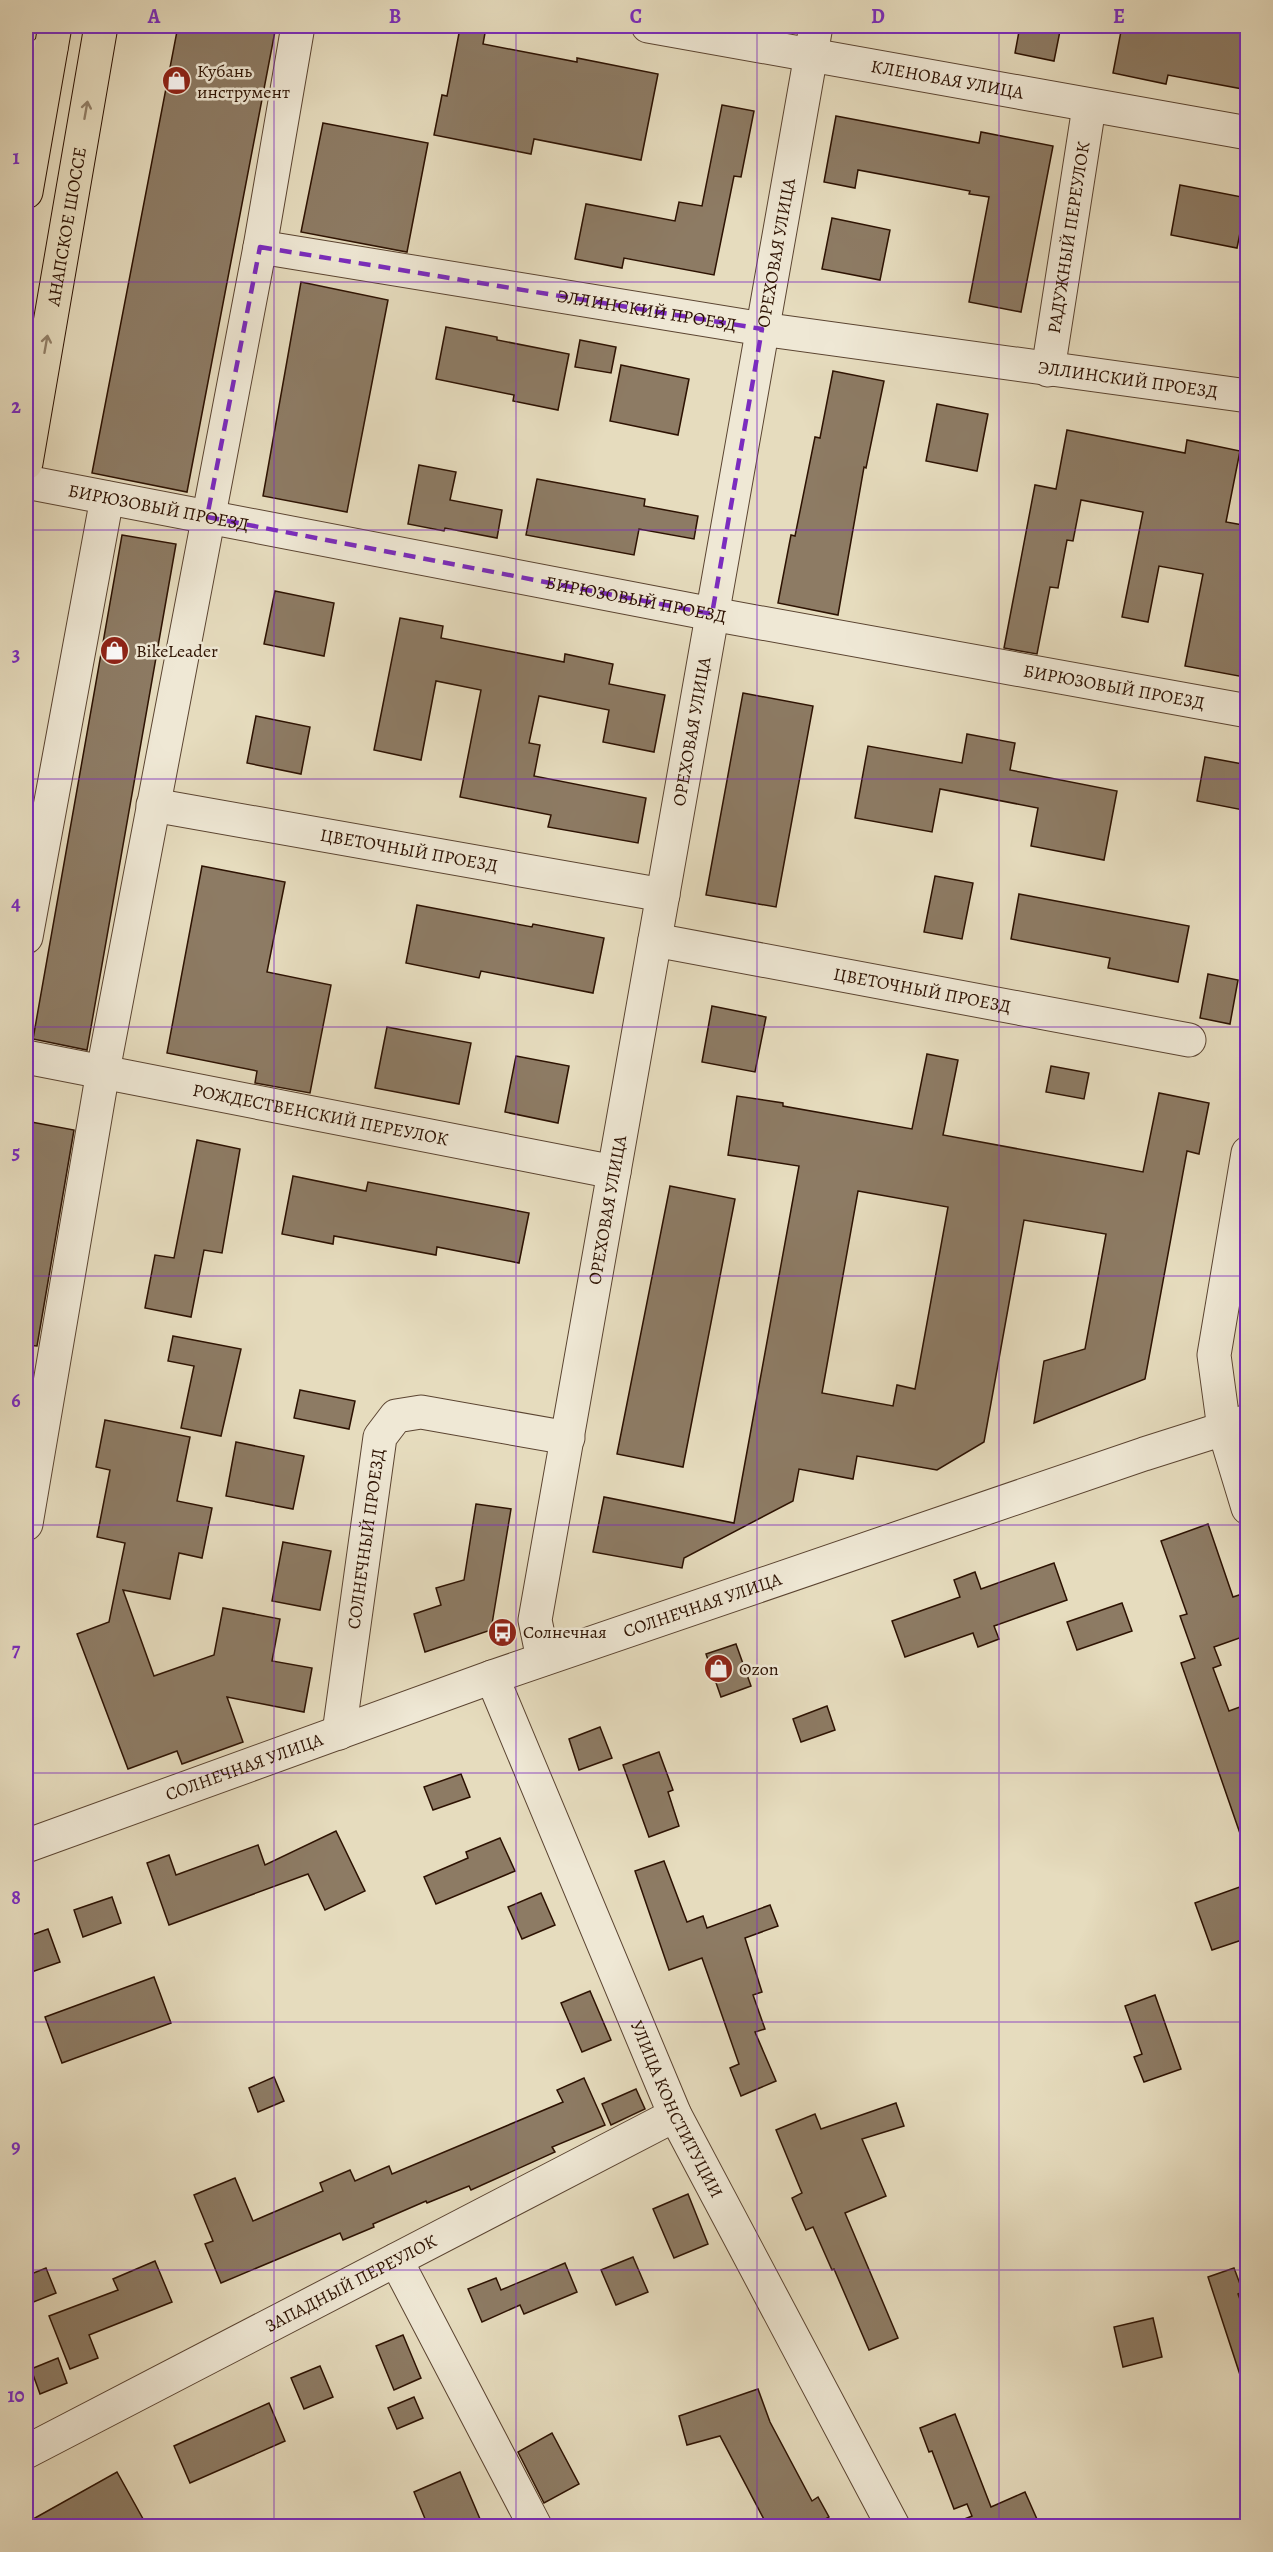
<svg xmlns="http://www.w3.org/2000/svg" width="1273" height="2552" font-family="Alegreya,serif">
	<rect width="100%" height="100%" fill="#e6dcbe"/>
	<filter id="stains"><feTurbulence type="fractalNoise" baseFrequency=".00333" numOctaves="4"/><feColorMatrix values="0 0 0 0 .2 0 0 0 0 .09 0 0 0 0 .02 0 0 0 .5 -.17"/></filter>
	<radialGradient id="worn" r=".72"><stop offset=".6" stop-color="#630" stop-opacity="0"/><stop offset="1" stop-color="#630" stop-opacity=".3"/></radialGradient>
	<g fill="#8d7b64" stroke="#2d1202" stroke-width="1.5" fill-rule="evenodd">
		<path d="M178,26H276L187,492L92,473Z"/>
		<path d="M1020,26H1061L1054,61L1015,53Z"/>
		<path d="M1122,26H1248V90L1168,75L1166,84L1113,73Z"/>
		<path d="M460,28L485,33L483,44L577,62V58L658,74L641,160L534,139L531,154L434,135L442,95L447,96Z"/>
		<path d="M722,105L754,111L741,177L734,176L714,275L624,258L622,268L575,259L586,204L675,221L679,202L702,206Z"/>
		<path d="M836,116L979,143L981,132L1053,146L1021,312L969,302L989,197L969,194L970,191L858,170L855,188L824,182Z"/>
		<path d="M323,123L428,143L407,252L301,232Z"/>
		<path d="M1180,185L1247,198L1237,248L1171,235Z"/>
		<path d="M832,218L890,230L880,280L822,269Z"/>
		<path d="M301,282L388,300L347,512L263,496Z"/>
		<path d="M446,327L497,337V340L569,354L558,410L513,401L514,395L436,379Z"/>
		<path d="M580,340L616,347L611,373L575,367Z"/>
		<path d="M621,365L689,379L678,435L610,421Z"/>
		<path d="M833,371L884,381L866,468L864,467L838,615L778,603L791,535L795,536L815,437L820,438Z"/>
		<path d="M937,404L988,414L977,471L926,461Z"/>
		<path d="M1067,430L1185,453L1187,440L1240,451L1226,522L1248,526V573L1240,613L1248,615V660L1244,677L1185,666L1203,574L1159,566L1148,622L1122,617L1143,512L1081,500L1073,541L1067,540L1058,588L1050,587L1037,654L1004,648L1035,485L1056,489Z"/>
		<path d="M419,465L456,472L450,500L502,510L497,538L445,528L444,531L408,524Z"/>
		<path d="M537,479L645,499L644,506L698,516L694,539L639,529L634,555L526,535Z"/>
		<path d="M122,535L176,544L87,1050L33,1039Z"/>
		<path d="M275,591L334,603L324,656L264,644Z"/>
		<path d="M400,618L443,626L441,638L564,662L565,654L613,664L609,684L665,695L654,752L603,742L609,710L539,696L529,743L540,745L534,776L646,798L638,843L548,827L551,815L460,797L481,690L436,681L421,760L374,750Z"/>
		<path d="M743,693L813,706L776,907L706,895Z"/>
		<path d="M256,716L310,727L301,774L247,763Z"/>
		<path d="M967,734L1015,743L1010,770L1117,791L1104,860L1031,846L1038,808L940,789L932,832L855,818L868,746L962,763Z"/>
		<path d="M1205,757L1248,765V789L1243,810L1197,801Z"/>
		<path d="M202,866L285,882L267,972L331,985L310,1093L255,1083L257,1071L167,1053Z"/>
		<path d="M935,876L973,883L962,939L924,932Z"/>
		<path d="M1019,894L1189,926L1178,982L1108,968L1110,958L1011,939Z"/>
		<path d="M417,905L532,927L533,924L604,938L593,993L481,971L479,978L406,963Z"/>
		<path d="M1208,974L1238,980L1230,1024L1200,1018Z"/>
		<path d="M712,1006L766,1017L755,1072L702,1062Z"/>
		<path d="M387,1027L471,1043L459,1104L375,1088Z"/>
		<path d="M927,1054L958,1060L943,1135L1143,1172L1159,1093L1209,1103L1199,1154L1187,1151L1145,1379L1034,1423L1044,1361L1085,1349L1106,1234L1024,1220L984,1442L937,1470L857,1456L853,1479L799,1469L793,1501L684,1558L682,1568L593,1552L604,1497L734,1523L799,1166L728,1155L737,1096L783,1103V1106L912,1129ZM858,1191L948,1207L915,1389L897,1385L893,1406L822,1393Z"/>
		<path d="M516,1056L569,1066L558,1123L505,1112Z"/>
		<path d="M1051,1066L1089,1073L1084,1099L1046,1092Z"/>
		<path d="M26,1121L74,1130L37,1346L26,1345Z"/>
		<path d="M197,1140L240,1149L222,1253L204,1250L191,1317L145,1308L155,1255L174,1258Z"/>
		<path d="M293,1176L366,1191L368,1182L529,1213L519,1263L437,1247L436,1255L334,1236L333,1244L282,1234Z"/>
		<path d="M670,1186L735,1199L683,1467L617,1454Z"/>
		<path d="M173,1336L241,1349L221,1436L181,1428L194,1366L168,1361Z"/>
		<path d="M300,1390L355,1401L349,1429L294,1418Z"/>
		<path d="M105,1420L190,1437L177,1501L212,1508L202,1558L179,1553L170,1599L123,1590L154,1676L214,1655L223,1608L280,1619L272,1661L312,1668L304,1712L227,1697L243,1742L182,1764L177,1751L128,1769L77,1634L109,1622L125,1543L97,1537L110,1470L96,1467Z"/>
		<path d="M236,1442L304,1456L293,1509L226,1496Z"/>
		<path d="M476,1504L511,1509L491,1630L425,1652L414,1614L441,1605L436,1588L464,1580Z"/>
		<path d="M1208,1524L1233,1597L1248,1592V1635L1214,1647L1221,1665L1213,1668L1229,1711L1248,1704V1845H1244L1181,1663L1195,1658L1180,1616L1187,1614L1161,1541Z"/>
		<path d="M283,1542L331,1551L320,1610L272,1601Z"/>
		<path d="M1054,1563L1067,1600L994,1626L999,1639L978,1647L973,1633L905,1657L892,1621L960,1597L954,1580L975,1572L981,1589Z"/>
		<path d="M1122,1603L1132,1631L1077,1650L1067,1622Z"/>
		<path d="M736,1644L751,1686L721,1697L706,1654Z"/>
		<path d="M827,1706L835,1730L801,1742L793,1719Z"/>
		<path d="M600,1727L612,1758L579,1770L569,1739Z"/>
		<path d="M659,1752L673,1790L668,1792L679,1826L649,1837L623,1765Z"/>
		<path d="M461,1774L470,1797L433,1810L424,1787Z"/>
		<path d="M336,1831L365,1891L325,1910L308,1874L169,1925L147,1863L169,1855L176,1875L258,1845L265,1865Z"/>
		<path d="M500,1838L515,1871L436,1904L424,1877L468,1858L466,1852Z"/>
		<path d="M664,1861L687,1922L703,1916L707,1928L770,1905L778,1926L745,1938L762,1992L753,1995L765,2029L755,2032L776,2081L741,2096L730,2068L739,2064L702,1958L669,1970L635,1871Z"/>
		<path d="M1248,1884V1938L1212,1950L1195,1903Z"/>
		<path d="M541,1893L555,1925L522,1939L508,1907Z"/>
		<path d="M112,1897L121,1923L83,1937L74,1910Z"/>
		<path d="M48,1929L60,1962L26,1974V1937Z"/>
		<path d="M154,1977L171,2023L62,2063L45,2017Z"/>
		<path d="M590,1991L611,2040L582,2052L561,2003Z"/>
		<path d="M1155,1995L1181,2069L1144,2082L1134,2057L1142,2054L1125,2006Z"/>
		<path d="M274,2077L284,2101L258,2112L249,2088Z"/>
		<path d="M584,2078L605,2125L552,2147L555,2152L471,2190L469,2186L427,2203L426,2201L373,2224L374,2227L343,2240L340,2233L221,2283L205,2244L213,2241L194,2195L235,2178L253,2221L323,2191L320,2183L350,2170L355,2181L389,2166L392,2174L563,2102L557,2090Z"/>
		<path d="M636,2089L645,2109L611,2125L602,2104Z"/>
		<path d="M896,2103L904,2126L862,2139L886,2196L845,2213L898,2338L869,2350L834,2269L832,2270L813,2227L806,2230L792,2198L802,2193L776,2130L815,2114L821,2129Z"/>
		<path d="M688,2194L708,2244L674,2258L653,2209Z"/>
		<path d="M633,2257L648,2292L616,2305L601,2270Z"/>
		<path d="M155,2261L172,2302L89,2335L98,2358L70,2369L49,2316L118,2290L113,2279Z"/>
		<path d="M565,2263L577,2292L524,2314L520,2305L482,2322L468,2289L496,2278L501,2290Z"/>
		<path d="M46,2268L56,2293L26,2305V2276Z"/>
		<path d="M1234,2268L1243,2292L1238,2294L1245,2313L1248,2312V2386L1244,2387L1208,2277Z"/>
		<path d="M1153,2318L1162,2357L1123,2367L1114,2327Z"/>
		<path d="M403,2335L421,2378L394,2390L376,2346Z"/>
		<path d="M58,2358L67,2383L40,2394L31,2369Z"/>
		<path d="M320,2366L333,2397L304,2409L291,2378Z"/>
		<path d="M758,2389L770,2422L812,2501L818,2497L829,2517L822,2521L825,2526H765L767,2525L720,2436L687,2445L679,2416Z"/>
		<path d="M414,2397L423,2418L397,2429L388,2408Z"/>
		<path d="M269,2403L285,2441L190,2483L174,2446Z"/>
		<path d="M955,2414L991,2507L1025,2492L1040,2526H947L972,2516L967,2504L954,2509L932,2451L929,2452L920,2428Z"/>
		<path d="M552,2433L579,2484L544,2503L518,2452Z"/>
		<path d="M117,2472L147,2526H26V2523Z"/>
		<path d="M460,2472L483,2526H428L414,2492Z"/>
	</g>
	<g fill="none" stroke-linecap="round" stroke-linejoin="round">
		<defs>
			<g id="minor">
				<path id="s1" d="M648,26L1248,133"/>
				<path d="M26,69L51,48"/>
				<path id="s2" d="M260,247L762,329L1248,396"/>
				<path id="s3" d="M1048,370L1089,107"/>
				<path id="s4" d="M26,482L712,614L1248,711"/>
				<path id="s5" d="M153,805L663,895"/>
				<path d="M26,937L107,498"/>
				<path id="s6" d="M655,940L1189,1040"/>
				<path id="s7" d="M26,1057L614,1172"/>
				<path d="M1248,1153L1214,1355L1224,1429L1248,1508"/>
				<path d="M26,1524L103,1071L260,247L298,26"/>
				<path id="s8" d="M543,1659L535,1620L816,26"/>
				<path id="s9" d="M492,1677L675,2115L893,2526"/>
				<path id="s10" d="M339,1733L380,1437L396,1416L421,1412L568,1438"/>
				<path id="s11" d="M26,1846L492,1677L1144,1454L1248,1421"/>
				<path d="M396,2260L535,2526"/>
				<path id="s12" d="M26,2452L675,2115"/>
			</g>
			<g id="major">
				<path d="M26,192L55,26"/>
				<path id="s13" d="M26,463L101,26"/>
			</g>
		</defs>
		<use href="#minor" stroke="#5b4431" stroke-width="35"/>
		<use href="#major" stroke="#2d1202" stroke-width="35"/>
		<use href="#minor" stroke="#efe8d5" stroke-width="33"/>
		<use href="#major" stroke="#e6dcbe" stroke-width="33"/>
	</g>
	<defs><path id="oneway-shaft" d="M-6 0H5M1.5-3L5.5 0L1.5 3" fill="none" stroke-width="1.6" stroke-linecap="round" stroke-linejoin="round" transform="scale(1.5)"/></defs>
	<g stroke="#938169">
		<use href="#oneway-shaft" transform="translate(86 110) rotate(-80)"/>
		<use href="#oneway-shaft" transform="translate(46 344) rotate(-80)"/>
	</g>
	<path fill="none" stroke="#7b2cbf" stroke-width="4.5" stroke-dasharray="12 8" stroke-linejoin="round" d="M260,247L762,329L712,614L207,517Z"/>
	<path fill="none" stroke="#7b2cbf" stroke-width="1.5" stroke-opacity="0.55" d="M274,26V2526M516,26V2526M757,26V2526M999,26V2526M26,282H1248M26,530H1248M26,779H1248M26,1027H1248M26,1276H1248M26,1525H1248M26,1773H1248M26,2022H1248M26,2270H1248"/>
	<defs>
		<symbol id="shop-disc" viewBox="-11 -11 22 22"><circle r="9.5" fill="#8f2418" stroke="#efe8d5"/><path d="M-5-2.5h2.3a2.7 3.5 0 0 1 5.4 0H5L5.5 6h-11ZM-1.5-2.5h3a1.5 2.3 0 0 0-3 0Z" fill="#fff"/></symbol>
		<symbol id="bus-disc" viewBox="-11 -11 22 22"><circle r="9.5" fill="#8f2418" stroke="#efe8d5"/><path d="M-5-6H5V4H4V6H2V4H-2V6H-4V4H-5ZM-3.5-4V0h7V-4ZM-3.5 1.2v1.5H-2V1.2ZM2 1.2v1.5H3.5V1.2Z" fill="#fff"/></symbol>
	</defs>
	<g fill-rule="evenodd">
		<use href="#shop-disc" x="160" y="64" width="33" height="33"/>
		<use href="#shop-disc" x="98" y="634" width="33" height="33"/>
		<use href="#bus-disc" x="486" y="1616" width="33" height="33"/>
		<use href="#shop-disc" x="702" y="1652" width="33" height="33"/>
	</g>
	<g text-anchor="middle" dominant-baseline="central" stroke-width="5" stroke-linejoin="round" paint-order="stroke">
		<g font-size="18" fill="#2d1202" stroke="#efe8d5" text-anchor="start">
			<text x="197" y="71">Кубань<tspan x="197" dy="21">инструмент</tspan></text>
			<text x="136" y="651">BikeLeader</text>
			<text x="523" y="1632">Солнечная</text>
			<text x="739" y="1669">Ozon</text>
		</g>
		<g font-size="18" fill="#2d1202" stroke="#efe8d5">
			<text stroke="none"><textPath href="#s1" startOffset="304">КЛЕНОВАЯ УЛИЦА</textPath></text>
			<text stroke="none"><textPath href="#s13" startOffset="240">АНАПСКОЕ ШОССЕ</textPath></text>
			<text stroke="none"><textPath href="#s3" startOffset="134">РАДУЖНЫЙ ПЕРЕУЛОК</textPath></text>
			<text stroke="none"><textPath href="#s8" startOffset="1428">ОРЕХОВАЯ УЛИЦА</textPath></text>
			<text stroke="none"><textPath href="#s2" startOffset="392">ЭЛЛИНСКИЙ ПРОЕЗД</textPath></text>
			<text stroke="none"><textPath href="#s2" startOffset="878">ЭЛЛИНСКИЙ ПРОЕЗД</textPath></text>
			<text stroke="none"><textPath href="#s4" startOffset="135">БИРЮЗОВЫЙ ПРОЕЗД</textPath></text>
			<text stroke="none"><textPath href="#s4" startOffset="621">БИРЮЗОВЫЙ ПРОЕЗД</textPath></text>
			<text stroke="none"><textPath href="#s4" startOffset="1107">БИРЮЗОВЫЙ ПРОЕЗД</textPath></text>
			<text stroke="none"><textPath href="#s8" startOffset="942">ОРЕХОВАЯ УЛИЦА</textPath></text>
			<text stroke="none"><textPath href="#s5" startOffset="260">ЦВЕТОЧНЫЙ ПРОЕЗД</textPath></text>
			<text stroke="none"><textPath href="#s6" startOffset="272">ЦВЕТОЧНЫЙ ПРОЕЗД</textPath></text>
			<text stroke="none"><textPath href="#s7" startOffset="300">РОЖДЕСТВЕНСКИЙ ПЕРЕУЛОК</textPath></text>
			<text stroke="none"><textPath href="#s8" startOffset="456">ОРЕХОВАЯ УЛИЦА</textPath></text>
			<text stroke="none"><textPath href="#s10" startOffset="196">СОЛНЕЧНЫЙ ПРОЕЗД</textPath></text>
			<text stroke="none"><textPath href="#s11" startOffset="718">СОЛНЕЧНАЯ УЛИЦА</textPath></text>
			<text stroke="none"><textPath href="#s11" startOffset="232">СОЛНЕЧНАЯ УЛИЦА</textPath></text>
			<text stroke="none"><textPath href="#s9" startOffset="470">УЛИЦА КОНСТИТУЦИИ</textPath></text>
			<text stroke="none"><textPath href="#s12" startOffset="366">ЗАПАДНЫЙ ПЕРЕУЛОК</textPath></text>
		</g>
	</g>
	<rect width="1273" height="2552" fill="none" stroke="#e6dcbe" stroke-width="66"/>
	<rect x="33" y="33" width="1207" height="2486" fill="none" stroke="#7b2cbf" stroke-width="2"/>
	<g font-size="20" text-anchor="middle" font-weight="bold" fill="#7b2cbf">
		<text x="154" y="23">A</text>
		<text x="395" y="23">B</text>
		<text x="636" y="23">C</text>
		<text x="878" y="23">D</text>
		<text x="1119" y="23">E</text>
		<text x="16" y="164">1</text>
		<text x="16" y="413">2</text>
		<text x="16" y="661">3</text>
		<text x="16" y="910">4</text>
		<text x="16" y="1159">5</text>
		<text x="16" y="1407">6</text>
		<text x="16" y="1656">7</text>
		<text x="16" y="1904">8</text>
		<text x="16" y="2153">9</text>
		<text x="16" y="2402">10</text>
	</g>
	<rect width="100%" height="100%" filter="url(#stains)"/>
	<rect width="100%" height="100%" fill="url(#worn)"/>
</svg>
